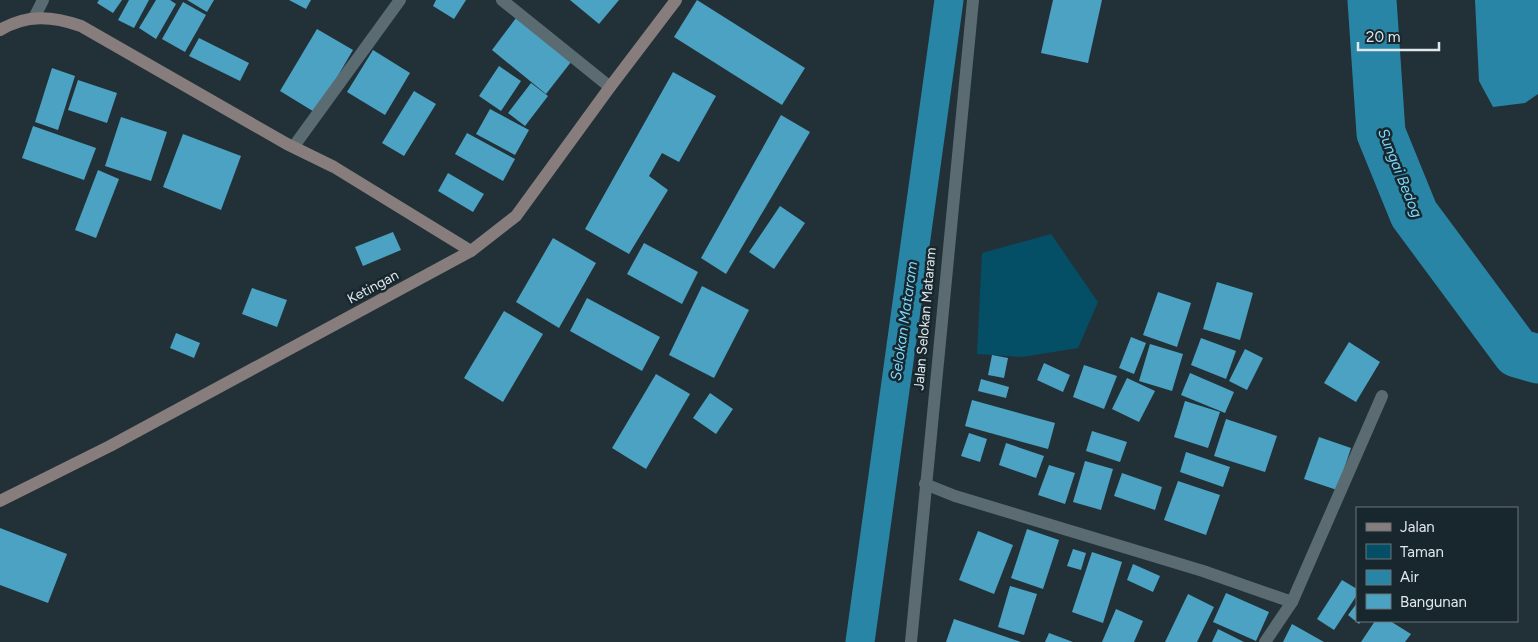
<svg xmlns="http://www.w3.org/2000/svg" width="1538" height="642" font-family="Figtree,sans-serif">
	<rect width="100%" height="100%" fill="#223137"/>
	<path fill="#044f65" d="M1051,234L1098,302L1078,348L1022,357L977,354L982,253Z"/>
	<path fill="#2985a5" d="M1475,0H1538V94L1525,103L1493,107L1479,81Z"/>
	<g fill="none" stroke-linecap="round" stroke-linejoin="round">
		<path stroke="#2985a5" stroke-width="29" d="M860,642L949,0"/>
		<path stroke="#2985a5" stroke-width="49" d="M1372,0L1381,133L1414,214L1517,353L1538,359"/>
	</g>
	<g fill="#4ba2c3">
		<path d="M99,0H122L113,13L97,3Z"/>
		<path d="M129,0H149L134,28L118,20Z"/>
		<path d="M156,0H170L176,4L156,39L139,28Z"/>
		<path d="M187,0H214L207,12Z"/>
		<path d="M289,0H311L306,9Z"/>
		<path d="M436,0H466L454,19L433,6Z"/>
		<path d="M570,0H619L599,24Z"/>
		<path d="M697,0L805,68L782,105L674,37Z"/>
		<path d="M1053,0H1102L1088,63L1041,53Z"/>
		<path d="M183,2L206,15L185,52L162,39Z"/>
		<path d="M516,18L571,62L546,94L492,50Z"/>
		<path d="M317,29L353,50L316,113L280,91Z"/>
		<path d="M199,38L249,63L240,81L189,56Z"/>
		<path d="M373,50L410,73L385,115L347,92Z"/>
		<path d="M499,66L521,81L501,111L479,96Z"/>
		<path d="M52,68L75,76L58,130L35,122Z"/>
		<path d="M673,72L716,96L679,162L662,153L649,176L668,190L629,254L585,229Z"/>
		<path d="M78,80L117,93L107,123L68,110Z"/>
		<path d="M531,83L548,96L525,126L508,113Z"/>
		<path d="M414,91L436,104L404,156L382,143Z"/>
		<path d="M490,109L529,130L515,155L476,134Z"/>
		<path d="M781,115L810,132L726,274L701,258Z"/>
		<path d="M121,117L167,132L151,181L105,166Z"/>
		<path d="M33,126L96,148L84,180L22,158Z"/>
		<path d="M467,133L515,159L503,181L455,154Z"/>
		<path d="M183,134L241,156L221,210L163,187Z"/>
		<path d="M98,170L119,179L96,238L75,230Z"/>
		<path d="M448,173L484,194L473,212L438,191Z"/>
		<path d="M780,206L805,223L774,269L749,252Z"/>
		<path d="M393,232L401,250L363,266L355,247Z"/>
		<path d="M553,238L596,263L559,328L516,302Z"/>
		<path d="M644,243L698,272L682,304L627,274Z"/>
		<path d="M1217,282L1253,293L1240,340L1203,329Z"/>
		<path d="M702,286L749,310L714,378L669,355Z"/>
		<path d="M252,288L287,300L277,327L242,314Z"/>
		<path d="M1158,292L1191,303L1177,347L1143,335Z"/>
		<path d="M587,298L660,337L642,371L570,331Z"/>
		<path d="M504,311L543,334L503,402L464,378Z"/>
		<path d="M176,333L200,343L194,358L170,348Z"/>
		<path d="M1131,337L1146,343L1134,374L1119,368Z"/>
		<path d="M1201,338L1236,351L1226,379L1191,365Z"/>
		<path d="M1349,342L1380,362L1356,402L1324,383Z"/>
		<path d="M1150,344L1183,354L1172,391L1139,381Z"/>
		<path d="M1245,349L1263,358L1247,390L1229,381Z"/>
		<path d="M992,355L1008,358L1004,378L988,375Z"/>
		<path d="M1044,363L1070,375L1063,392L1037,380Z"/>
		<path d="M1084,365L1117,376L1104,409L1073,397Z"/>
		<path d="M1190,373L1234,392L1225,413L1181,395Z"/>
		<path d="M656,374L690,394L646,469L612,448Z"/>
		<path d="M1127,378L1155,391L1139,422L1112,409Z"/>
		<path d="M981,379L1009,387L1006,398L978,391Z"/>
		<path d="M710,393L733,409L716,434L693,418Z"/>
		<path d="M972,400L1055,423L1048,449L965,426Z"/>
		<path d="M1185,401L1220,412L1208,448L1174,437Z"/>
		<path d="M1226,419L1277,436L1265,472L1214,456Z"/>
		<path d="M1092,431L1127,442L1120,462L1086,451Z"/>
		<path d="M969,433L987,439L980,462L961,456Z"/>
		<path d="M1319,437L1351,448L1337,490L1304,479Z"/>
		<path d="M1006,443L1044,456L1036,478L999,465Z"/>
		<path d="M1186,452L1230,467L1223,487L1180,472Z"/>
		<path d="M1085,461L1113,469L1101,510L1073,502Z"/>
		<path d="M1049,465L1075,473L1065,504L1038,495Z"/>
		<path d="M1122,473L1162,487L1155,510L1114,496Z"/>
		<path d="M1178,481L1220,495L1206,535L1164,520Z"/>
		<path d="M0,528L67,554L48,603L0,585Z"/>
		<path d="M1027,529L1059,540L1043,589L1011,578Z"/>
		<path d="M978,531L1013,545L994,594L959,580Z"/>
		<path d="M1073,549L1086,553L1081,570L1067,566Z"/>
		<path d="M1092,552L1122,562L1103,623L1072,612Z"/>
		<path d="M1133,564L1160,576L1153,592L1127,580Z"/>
		<path d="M1342,580L1357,589V595L1334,630L1317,619Z"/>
		<path d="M1010,586L1037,594L1024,635L998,627Z"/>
		<path d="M1226,593L1269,612L1256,641L1213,622Z"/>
		<path d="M1188,594L1214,607L1197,642H1165Z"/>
		<path d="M1357,603V621H1361L1359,624L1348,615Z"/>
		<path d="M1116,609L1143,621L1134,642H1102Z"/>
		<path d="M954,619L1021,642H946Z"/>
		<path d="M1375,621H1390L1411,634L1405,642H1361Z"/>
		<path d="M1292,624L1324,642H1283Z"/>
		<path d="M1218,629L1244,642H1212Z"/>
		<path d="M1049,633L1073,642H1045Z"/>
	</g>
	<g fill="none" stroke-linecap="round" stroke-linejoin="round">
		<g stroke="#5b6b72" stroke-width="12">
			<path d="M502,0L610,87"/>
			<path d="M34,18L43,0"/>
			<path d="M294,146L400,0"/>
			<path d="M925,484L955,496L1203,571L1292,602"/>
			<path d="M911,642L973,0"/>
			<path d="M1265,642L1292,602L1382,396"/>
		</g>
		<g stroke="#887d7d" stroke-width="12">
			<path d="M0,30C27,14 52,16 81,26L287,144L334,167L471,251"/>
			<path d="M0,501L110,446L471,251L516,216L610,87L676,0"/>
		</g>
	</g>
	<g text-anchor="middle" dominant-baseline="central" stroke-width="5" stroke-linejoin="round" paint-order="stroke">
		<g font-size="14" fill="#dfe8ec" stroke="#18272d">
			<text transform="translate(373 287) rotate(-28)">Ketingan</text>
			<text transform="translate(925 319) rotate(-85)">Jalan Selokan Mataram</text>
		</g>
		<g font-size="15" font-style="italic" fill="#7cd8fc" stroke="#18272d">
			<text transform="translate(1400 173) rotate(68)">Sungai Bedog</text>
			<text transform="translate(904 321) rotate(-82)">Selokan Mataram</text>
		</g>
	</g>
	<rect x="1356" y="507" width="162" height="115" fill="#18272d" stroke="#687479"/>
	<rect x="1366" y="523" width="25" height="8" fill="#887d7d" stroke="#687479"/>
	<text x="1400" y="532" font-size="15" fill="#dfe8ec">Jalan</text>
	<rect x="1366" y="544" width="25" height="15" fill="#044f65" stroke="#687479"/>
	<text x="1400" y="557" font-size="15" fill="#dfe8ec">Taman</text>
	<rect x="1366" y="570" width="25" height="15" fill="#2985a5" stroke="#687479"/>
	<text x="1400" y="582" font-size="15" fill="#dfe8ec">Air</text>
	<rect x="1366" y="594" width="25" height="15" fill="#4ba2c3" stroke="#687479"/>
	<text x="1400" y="607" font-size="15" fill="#dfe8ec">Bangunan</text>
	<path d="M1358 42v8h81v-8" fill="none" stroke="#dfe8ec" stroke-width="2.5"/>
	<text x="1366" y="42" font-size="15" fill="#dfe8ec" stroke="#18272d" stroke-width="4" paint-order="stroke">20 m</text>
</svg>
